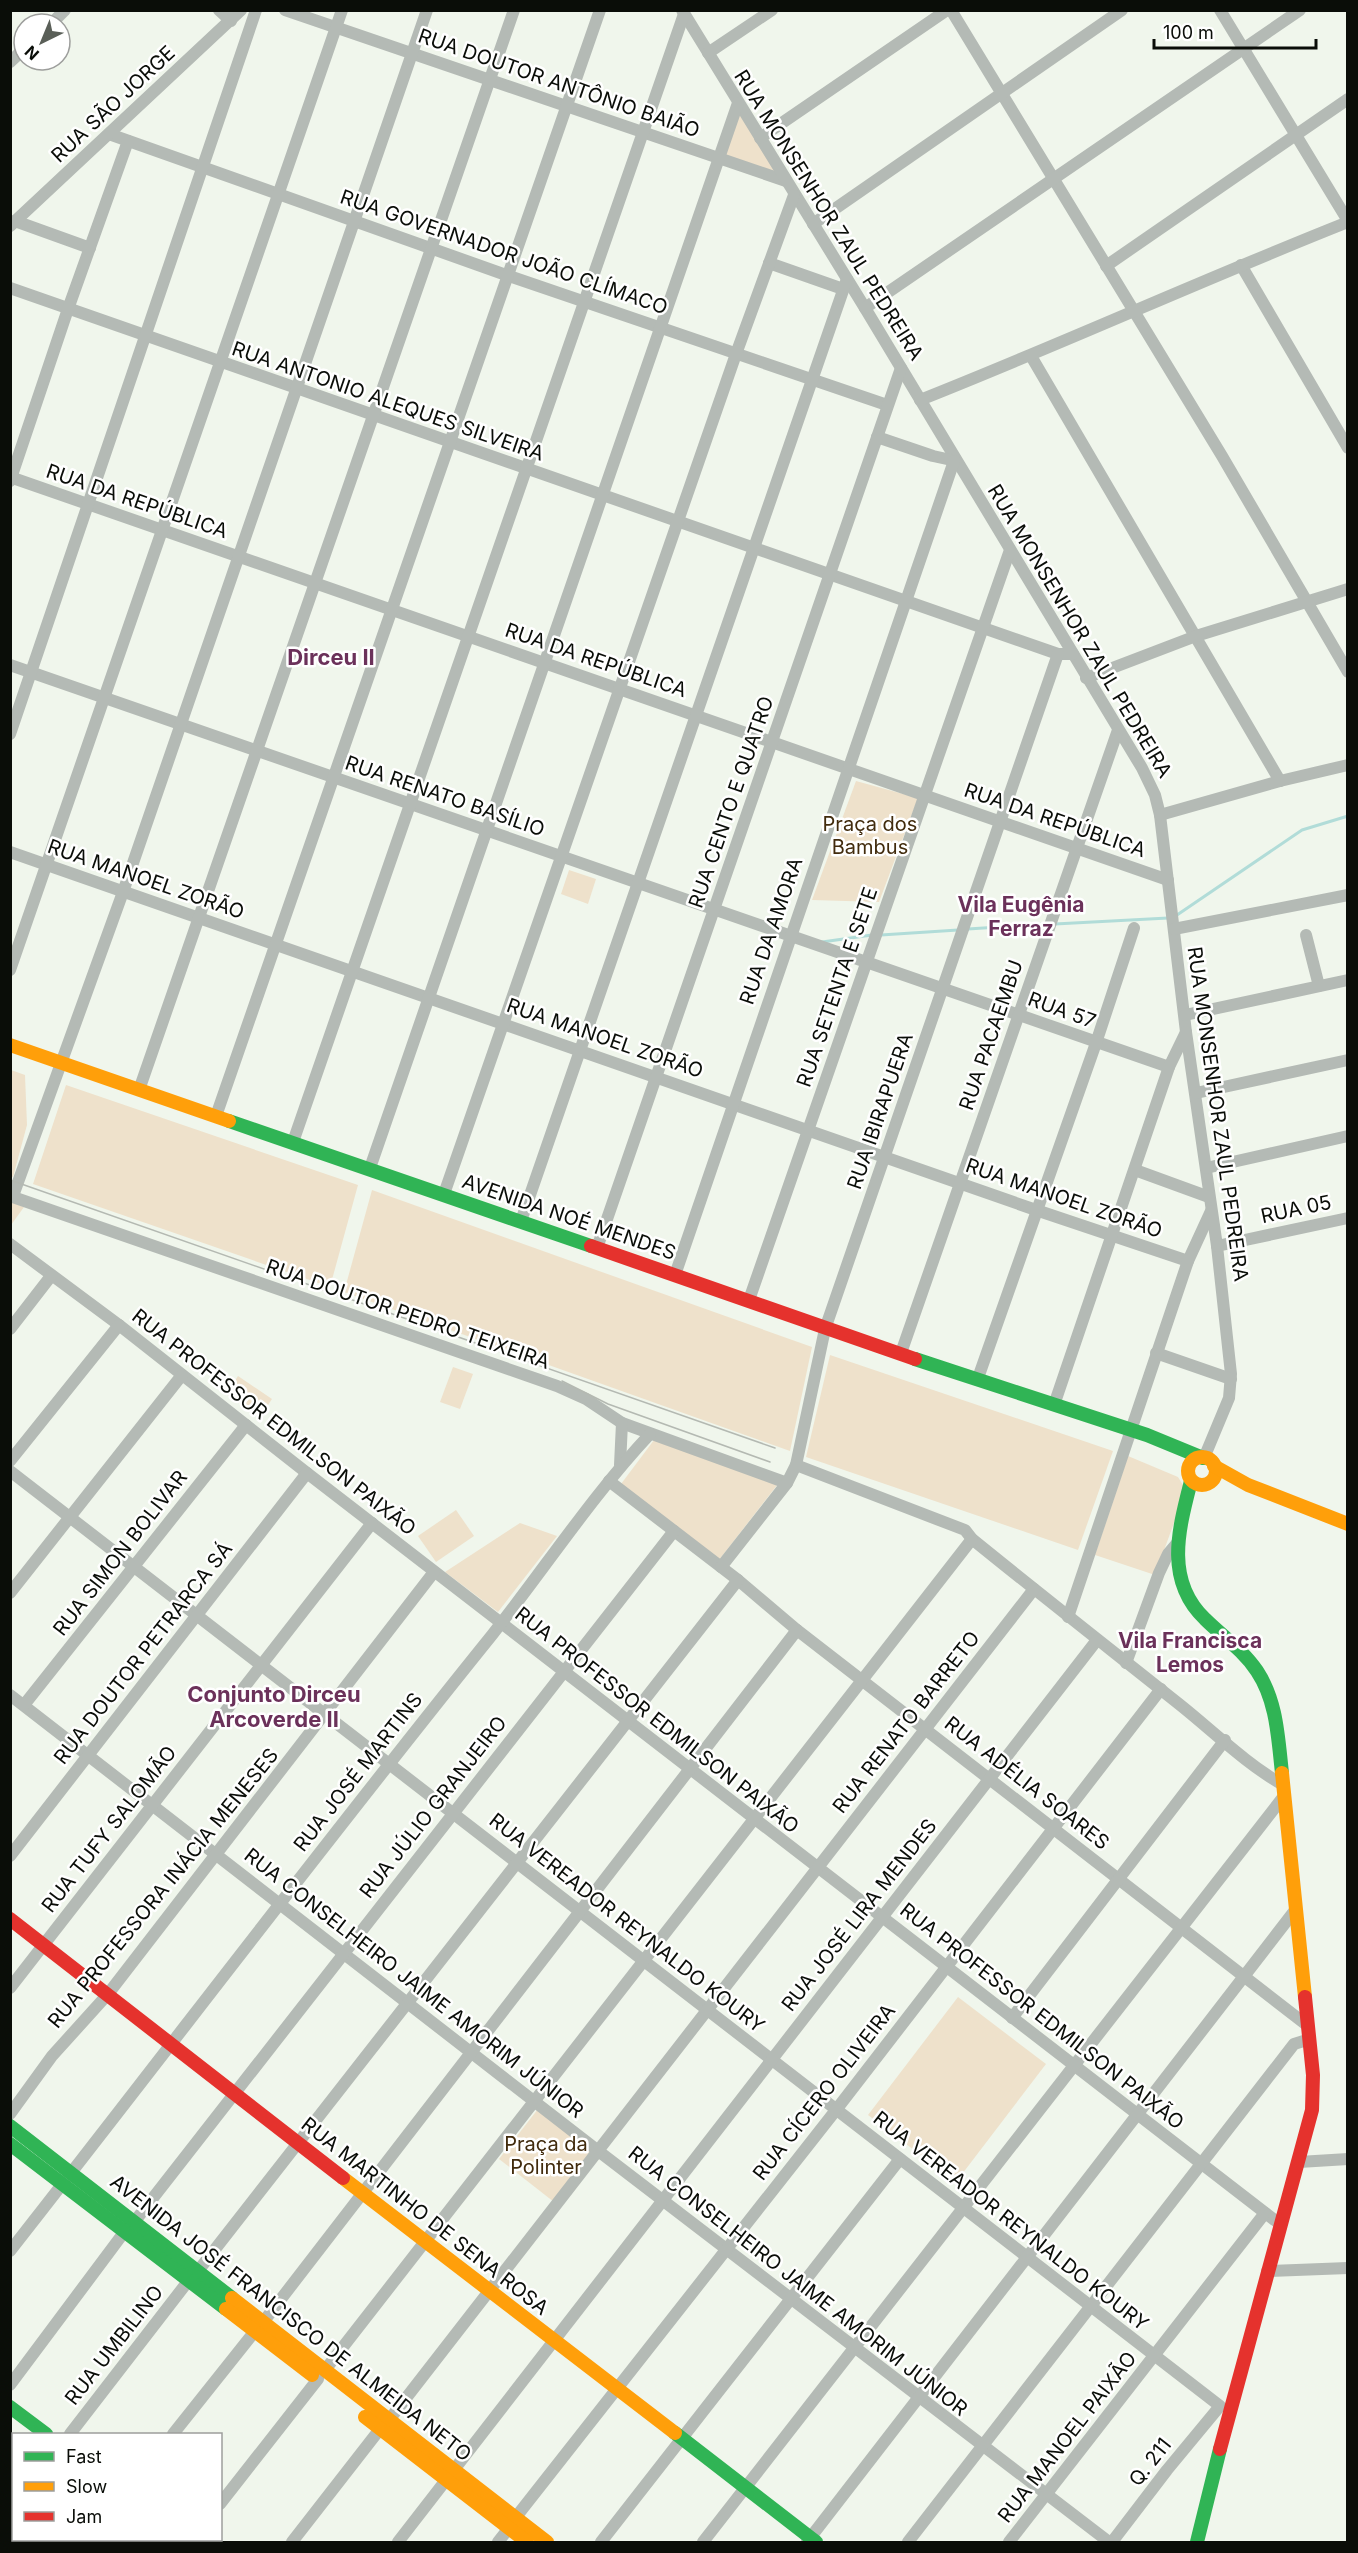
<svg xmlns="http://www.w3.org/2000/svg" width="1358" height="2553" font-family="Inter,sans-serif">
	<rect width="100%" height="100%" fill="#f0f6ec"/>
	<g fill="#eee1cb">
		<path d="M738,103L786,181L719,159Z"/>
		<path d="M856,781L918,798L879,902L812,900Z"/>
		<path d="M569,870L596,879L588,904L561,894Z"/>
		<path d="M11,1070L25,1075L27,1125L13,1177L10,1176Z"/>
		<path d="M66,1085L358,1185L330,1287L33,1184Z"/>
		<path d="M372,1190L812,1347L790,1451L344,1292Z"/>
		<path d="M11,1202L24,1207L11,1225Z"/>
		<path d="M830,1355L1113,1451L1078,1550L806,1457Z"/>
		<path d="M453,1367L473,1374L460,1409L440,1402Z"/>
		<path d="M238,1376L272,1399L260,1417L226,1394Z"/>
		<path d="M654,1440L778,1484L719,1560L621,1484Z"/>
		<path d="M1128,1456L1178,1477L1186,1490L1155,1575L1095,1555Z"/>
		<path d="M456,1510L474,1536L436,1562L418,1536Z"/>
		<path d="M520,1523L557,1536L498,1612L445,1572Z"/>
		<path d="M958,1997L1046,2064L956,2182L868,2115Z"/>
		<path d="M538,2109L593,2153L554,2202L499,2159Z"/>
	</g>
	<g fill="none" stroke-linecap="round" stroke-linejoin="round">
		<g stroke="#b1dcd8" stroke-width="3">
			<path d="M1177,915L1302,830L1348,816"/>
			<path d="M1055,924L1168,918"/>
			<path d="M968,929L1045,924"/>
			<path d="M881,935L958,930"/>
			<path d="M822,942L872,935"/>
		</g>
		<g stroke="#b4bab5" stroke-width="12">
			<path d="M219,10L231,21"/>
			<path d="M285,10L786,181"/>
			<path d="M682,10L865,308L1142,768L1155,795L1160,815L1186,1032L1217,1246L1231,1374L1229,1398L1204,1458"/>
			<path d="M951,10L1222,456L1348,672"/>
			<path d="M1220,10L1348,221"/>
			<path d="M51,24L65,10"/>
			<path d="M708,53L772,10"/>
			<path d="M10,62L24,49"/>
			<path d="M109,134L509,276L887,405"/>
			<path d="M760,138L947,10"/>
			<path d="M15,221L90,248"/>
			<path d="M813,224L1122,10"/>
			<path d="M10,226L241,10"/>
			<path d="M769,263L843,289"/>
			<path d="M1241,265L1348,448"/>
			<path d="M1106,266L1348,99"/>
			<path d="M10,288L1058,654H1073"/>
			<path d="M865,308L1300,10"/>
			<path d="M1031,356L1280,781"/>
			<path d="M920,400C1064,343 1204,279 1348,222"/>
			<path d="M877,437L933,456L956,461"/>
			<path d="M10,477L1168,880"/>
			<path d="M10,481L68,309L128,141"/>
			<path d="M10,665L1169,1067"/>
			<path d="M1086,678L1196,636L1348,589"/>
			<path d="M10,734L256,10"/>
			<path d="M1160,815L1280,781L1348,765"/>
			<path d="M10,852L1036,1210L1188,1261"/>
			<path d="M1174,929L1348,895"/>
			<path d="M1306,935L1319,986"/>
			<path d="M10,970L342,10"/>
			<path d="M1185,1015L1348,980"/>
			<path d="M139,1090L514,10"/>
			<path d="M1196,1093L1348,1060"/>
			<path d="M216,1116L600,10"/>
			<path d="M293,1142L684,14"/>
			<path d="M370,1168L738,103"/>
			<path d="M1206,1168L1348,1136"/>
			<path d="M1135,1170L1209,1197"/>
			<path d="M444,1194L736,354L794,195"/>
			<path d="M10,1196L557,1386L586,1399L622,1423L787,1483"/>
			<path d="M13,1196L123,892L427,10"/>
			<path d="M521,1221L847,279"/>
			<path d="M10,1244L119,1325L307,1473L1281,2225"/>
			<path d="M1217,1246L1348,1218"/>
			<path d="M597,1248L901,368"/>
			<path d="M675,1275L954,461"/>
			<path d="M749,1300L1010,550"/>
			<path d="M10,1329L51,1276"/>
			<path d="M901,1353L1118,730"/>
			<path d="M1156,1353L1231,1379"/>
			<path d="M978,1378L1096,1043L1134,928"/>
			<path d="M1054,1405L1169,1067L1186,1032"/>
			<path d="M10,1461L119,1325"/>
			<path d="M620,1465L622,1423"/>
			<path d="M796,1465L965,1530L972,1539C1041,1595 1110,1649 1179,1704C1213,1731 1245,1763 1283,1785"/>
			<path d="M10,1471L1220,2406L1167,2470L1112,2542"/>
			<path d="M609,1481L738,1580L797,1630L1308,2026"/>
			<path d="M721,1567L787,1483L796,1465L825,1329L1058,654"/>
			<path d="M10,1593L182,1375"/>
			<path d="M1068,1617L1188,1261L1211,1211"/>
			<path d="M1126,1663L1159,1573L1168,1554L1179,1541"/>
			<path d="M10,1695L597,2150L1109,2542"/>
			<path d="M24,1705L246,1425"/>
			<path d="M10,1856L307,1473"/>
			<path d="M10,1988L372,1523"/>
			<path d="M1012,2018L1225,1740"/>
			<path d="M10,2114L52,2056L108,1994L434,1572"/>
			<path d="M1299,2162L1348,2159"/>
			<path d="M135,2221L674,1531"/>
			<path d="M10,2251C171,2046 328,1838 492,1635C545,1568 592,1496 650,1434"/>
			<path d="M198,2271L738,1580"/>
			<path d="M1267,2271L1348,2268"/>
			<path d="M264,2321L797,1630"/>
			<path d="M325,2370L972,1539"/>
			<path d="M10,2385L125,2231"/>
			<path d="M389,2420L1034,1589"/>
			<path d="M70,2434L189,2280"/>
			<path d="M173,2434L255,2331"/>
			<path d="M220,2504L318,2379"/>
			<path d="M10,2512L14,2508"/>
			<path d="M516,2517L836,2110L1161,1689"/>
			<path d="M88,2542L90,2540"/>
			<path d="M292,2542L380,2429"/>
			<path d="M398,2542L1097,1640"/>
			<path d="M498,2542L509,2528"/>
			<path d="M601,2542L900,2159"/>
			<path d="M703,2542L1284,1796"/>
			<path d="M807,2542L1296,1909"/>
			<path d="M908,2542L1294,2044L1310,2039"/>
			<path d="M1009,2542L1265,2213"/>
		</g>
		<g stroke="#30b455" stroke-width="14">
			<path d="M229,1121L591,1246"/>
			<path d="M915,1359L1147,1435L1203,1458"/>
			<path d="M1191,1481C1179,1528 1164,1580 1205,1619C1222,1636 1243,1650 1257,1671C1277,1701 1278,1738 1282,1773"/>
			<path d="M10,2126L232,2298"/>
			<path d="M10,2144L226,2309"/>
			<path d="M10,2407L46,2434"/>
			<path d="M675,2433L816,2542"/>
			<path d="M1197,2542L1220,2449"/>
		</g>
		<g stroke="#ff9f0a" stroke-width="14">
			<path d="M10,1045L229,1121"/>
			<circle cx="1202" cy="1471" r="14"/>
			<path d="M1214,1466L1248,1485L1348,1524"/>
			<path d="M1282,1773L1305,1997"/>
			<path d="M343,2178L675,2433"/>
			<path d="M232,2298L547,2542"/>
			<path d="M226,2309L312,2375"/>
			<path d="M365,2417L527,2542"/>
			<path d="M181,2540L185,2542"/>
		</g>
		<g stroke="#e5322d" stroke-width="14">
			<path d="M591,1246L915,1359"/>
			<path d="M10,1919L343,2178"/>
			<path d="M1220,2449L1312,2110L1313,2075L1305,1997"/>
		</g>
		<g stroke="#b4b9b2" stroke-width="1.5">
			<path d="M10,1180L775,1448"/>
			<path d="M562,1381L608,1404L770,1462"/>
		</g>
	</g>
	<g text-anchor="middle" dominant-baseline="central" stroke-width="5" stroke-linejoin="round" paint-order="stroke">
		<g font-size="20" fill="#0a0d08" stroke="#fff">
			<text transform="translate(559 83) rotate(19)">RUA DOUTOR ANTÔNIO BAIÃO</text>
			<text transform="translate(113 104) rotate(-43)">RUA SÃO JORGE</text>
			<text transform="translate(829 215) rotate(58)">RUA MONSENHOR ZAUL PEDREIRA</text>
			<text transform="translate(504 252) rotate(19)">RUA GOVERNADOR JOÃO CLÍMACO</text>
			<text transform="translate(388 401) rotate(19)">RUA ANTONIO ALEQUES SILVEIRA</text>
			<text transform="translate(137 501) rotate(19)">RUA DA REPÚBLICA</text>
			<text transform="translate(1080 631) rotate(59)">RUA MONSENHOR ZAUL PEDREIRA</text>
			<text transform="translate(596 660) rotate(19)">RUA DA REPÚBLICA</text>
			<text transform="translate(445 796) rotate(19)">RUA RENATO BASÍLIO</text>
			<text transform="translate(731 802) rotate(-71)">RUA CENTO E QUATRO</text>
			<text transform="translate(1055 820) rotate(19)">RUA DA REPÚBLICA</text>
			<text transform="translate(146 879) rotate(19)">RUA MANOEL ZORÃO</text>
			<text transform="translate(771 931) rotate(-71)">RUA DA AMORA</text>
			<text transform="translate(837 987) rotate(-71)">RUA SETENTA E SETE</text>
			<text transform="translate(1062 1010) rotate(20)">RUA 57</text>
			<text transform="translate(991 1035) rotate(-71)">RUA PACAEMBU</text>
			<text transform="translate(605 1038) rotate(19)">RUA MANOEL ZORÃO</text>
			<text transform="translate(880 1111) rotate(-71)">RUA IBIRAPUERA</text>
			<text transform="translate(1218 1114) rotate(82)">RUA MONSENHOR ZAUL PEDREIRA</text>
			<text transform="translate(1064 1198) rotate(19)">RUA MANOEL ZORÃO</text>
			<text transform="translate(1296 1209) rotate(-12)">RUA 05</text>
			<text transform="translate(569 1217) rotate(19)">AVENIDA NOÉ MENDES</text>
			<text transform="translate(408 1314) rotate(19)">RUA DOUTOR PEDRO TEIXEIRA</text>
			<text transform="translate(274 1422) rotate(38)">RUA PROFESSOR EDMILSON PAIXÃO</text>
			<text transform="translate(120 1553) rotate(-52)">RUA SIMON BOLIVAR</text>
			<text transform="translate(143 1653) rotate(-52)">RUA DOUTOR PETRARCA SÁ</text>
			<text transform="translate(657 1720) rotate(38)">RUA PROFESSOR EDMILSON PAIXÃO</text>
			<text transform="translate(906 1722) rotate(-52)">RUA RENATO BARRETO</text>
			<text transform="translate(358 1772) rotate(-52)">RUA JOSÉ MARTINS</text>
			<text transform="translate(1027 1783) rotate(38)">RUA ADÉLIA SOARES</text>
			<text transform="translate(433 1807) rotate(-52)">RUA JÚLIO GRANJEIRO</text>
			<text transform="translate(109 1829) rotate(-52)">RUA TUFY SALOMÃO</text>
			<text transform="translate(163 1888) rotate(-51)">RUA PROFESSORA INÁCIA MENESES</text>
			<text transform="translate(859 1915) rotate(-52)">RUA JOSÉ LIRA MENDES</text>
			<text transform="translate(627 1923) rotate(38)">RUA VEREADOR REYNALDO KOURY</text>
			<text transform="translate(414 1983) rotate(38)">RUA CONSELHEIRO JAIME AMORIM JÚNIOR</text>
			<text transform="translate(1042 2016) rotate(38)">RUA PROFESSOR EDMILSON PAIXÃO</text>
			<text transform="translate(824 2092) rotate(-52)">RUA CÍCERO OLIVEIRA</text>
			<text transform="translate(425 2216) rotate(38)">RUA MARTINHO DE SENA ROSA</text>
			<text transform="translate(1011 2221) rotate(38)">RUA VEREADOR REYNALDO KOURY</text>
			<text transform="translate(798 2281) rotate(38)">RUA CONSELHEIRO JAIME AMORIM JÚNIOR</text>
			<text transform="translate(291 2318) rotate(38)">AVENIDA JOSÉ FRANCISCO DE ALMEIDA NETO</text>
			<text transform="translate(114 2345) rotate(-52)">RUA UMBILINO</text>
			<text transform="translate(1067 2437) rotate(-52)">RUA MANOEL PAIXÃO</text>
			<text transform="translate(1150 2462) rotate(-52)">Q. 211</text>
		</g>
		<g font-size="20" fill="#412b0d" stroke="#fff">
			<text x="870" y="824">Praça dos<tspan x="870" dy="23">Bambus</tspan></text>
			<text x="546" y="2144">Praça da<tspan x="546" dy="23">Polinter</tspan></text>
		</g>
		<g font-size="21" font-weight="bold" fill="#6b315a" stroke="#fff">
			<text x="1021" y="904">Vila Eugênia<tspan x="1021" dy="24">Ferraz</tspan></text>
			<text x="1190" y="1640">Vila Francisca<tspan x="1190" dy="24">Lemos</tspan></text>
		</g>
		<g font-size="22" font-weight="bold" fill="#6b315a" stroke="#fff">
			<text x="331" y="657">Dirceu II</text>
			<text x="274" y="1694">Conjunto Dirceu<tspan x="274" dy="25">Arcoverde II</tspan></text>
		</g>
	</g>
	<rect width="1358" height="2553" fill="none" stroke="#0a0d08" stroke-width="24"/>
	<rect x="12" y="2433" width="210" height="108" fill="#ffffff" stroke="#9d9e9c" stroke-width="1.5"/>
	<rect x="24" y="2452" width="30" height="9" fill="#30b455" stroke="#9d9e9c" stroke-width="1.5"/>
	<text x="66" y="2463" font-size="18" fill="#0a0d08">Fast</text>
	<rect x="24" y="2482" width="30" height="9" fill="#ff9f0a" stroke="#9d9e9c" stroke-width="1.5"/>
	<text x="66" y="2493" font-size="18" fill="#0a0d08">Slow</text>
	<rect x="24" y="2512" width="30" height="9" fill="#e5322d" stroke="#9d9e9c" stroke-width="1.5"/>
	<text x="66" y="2523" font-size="18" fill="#0a0d08">Jam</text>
	<g transform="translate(42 42) rotate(223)"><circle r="28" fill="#ffffff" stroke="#9d9e9c" stroke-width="1.5"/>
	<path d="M0-4.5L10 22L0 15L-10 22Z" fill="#5a5f58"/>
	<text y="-9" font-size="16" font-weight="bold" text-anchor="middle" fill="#0a0d08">N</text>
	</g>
	<path d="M1154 39v9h162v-9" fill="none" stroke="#0a0d08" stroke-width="3"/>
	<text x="1163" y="39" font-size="18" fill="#0a0d08" stroke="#ffffff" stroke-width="4.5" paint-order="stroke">100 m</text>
</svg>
